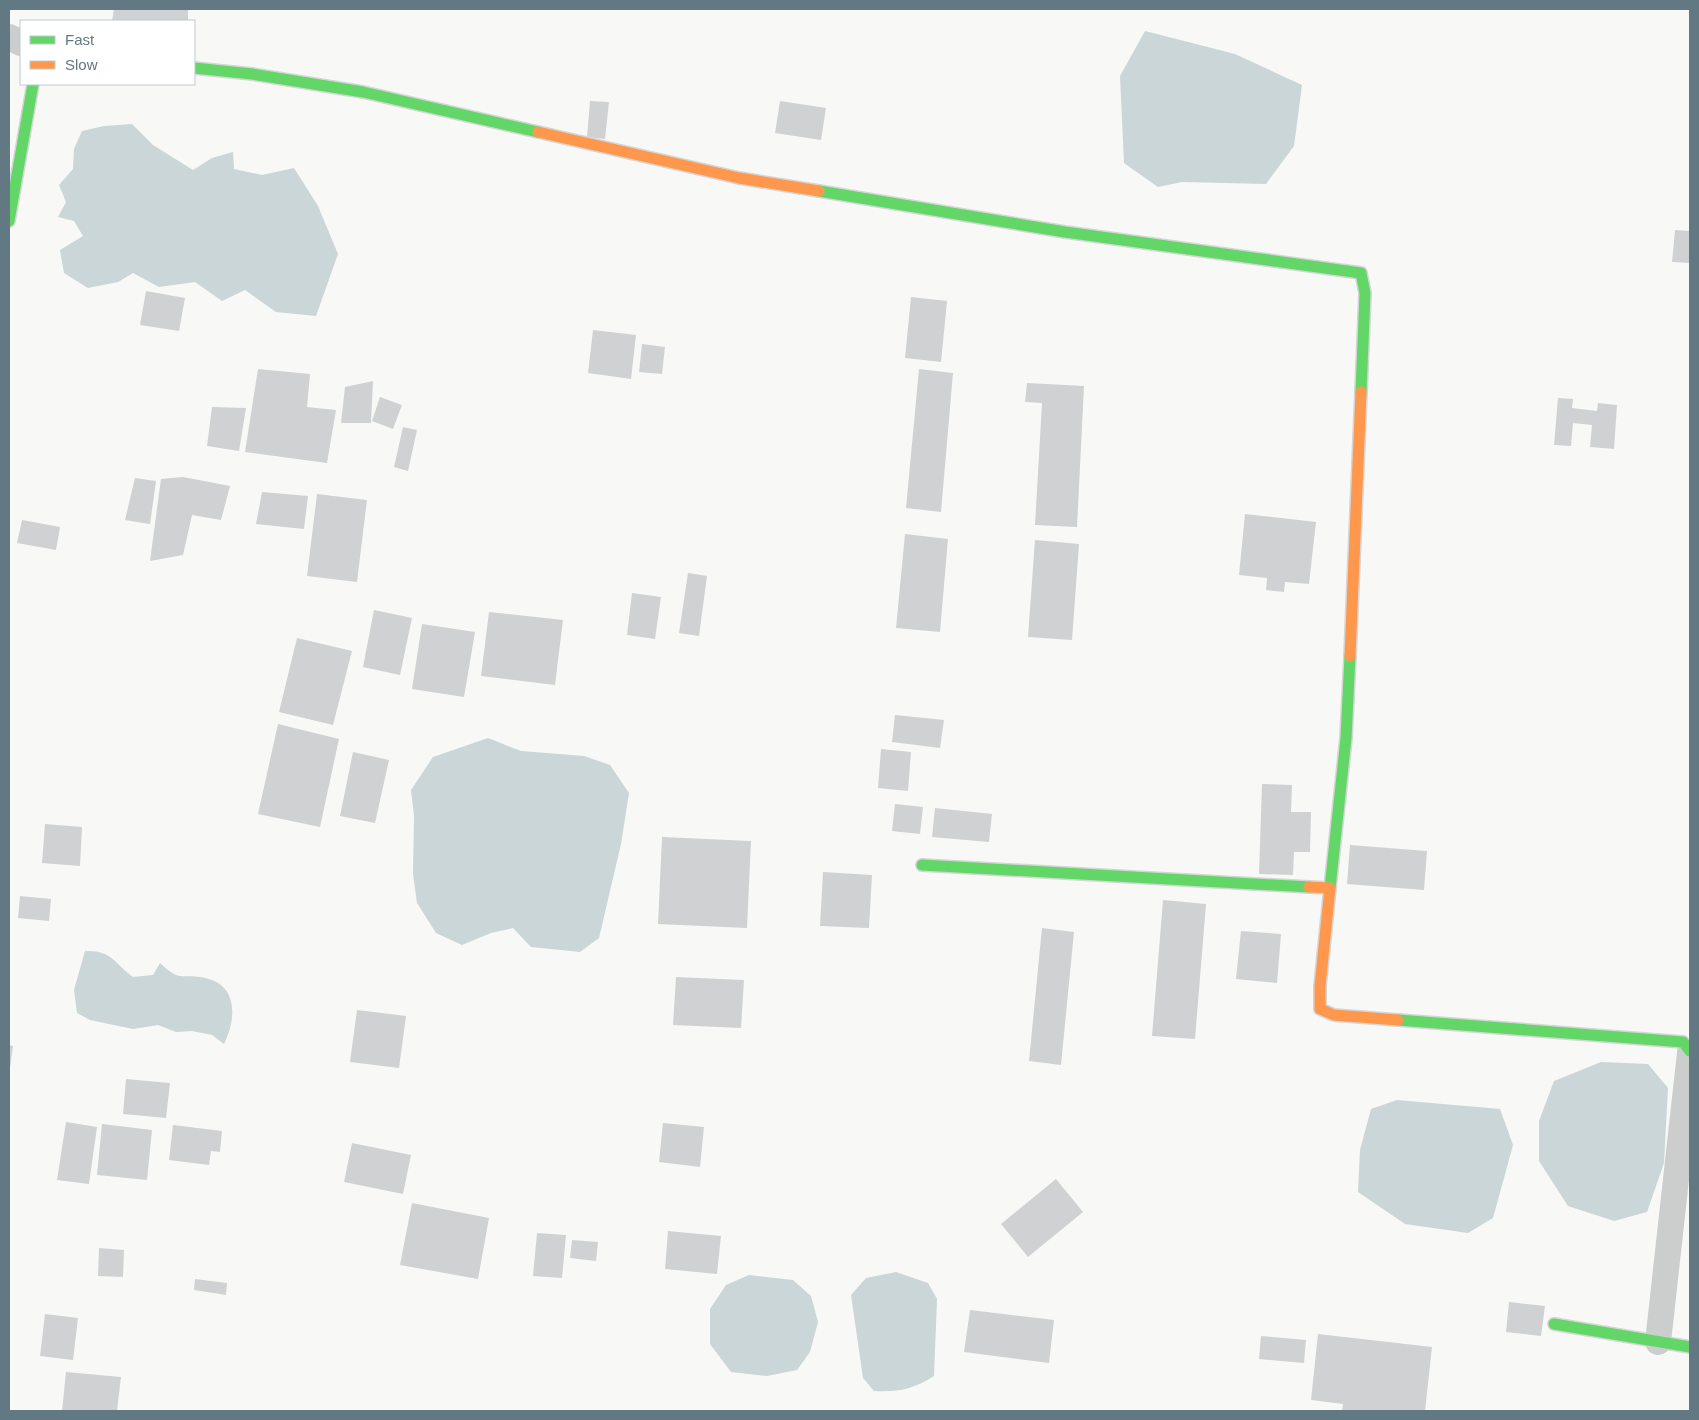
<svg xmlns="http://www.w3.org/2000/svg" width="1699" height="1420" font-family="Arial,sans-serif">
	<rect width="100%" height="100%" fill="#f8f8f7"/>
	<g fill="#cad6d7">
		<path d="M1145,31L1235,54L1302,85L1294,146L1266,184L1182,182L1158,187L1124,163L1120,76Z"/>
		<path d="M132,124L153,145L193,170L212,158L233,152L234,169L262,175L294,168L318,206L338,254L316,316L276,312L245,290L222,301L195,282L159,287L133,273L118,282L88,288L64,273L60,250L83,236L74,221L58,217L66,202L59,185L73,169L74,149L82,131L104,126Z"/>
		<path d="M488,738L521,751L584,756L610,765L629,793L621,844L599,938L580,952L531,947L513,928L491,933L462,945L436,933L417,903L413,874L414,816L411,790L433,757Z"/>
		<path d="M85,951C112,950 114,963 133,977L153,975L160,963C181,983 181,973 205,978C239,985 236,1020 224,1044L212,1035L192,1031L176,1032L158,1025L133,1029L90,1020L77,1013L74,990Z"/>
		<path d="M1601,1062L1648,1064L1668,1088L1664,1163L1647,1212L1614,1221L1568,1206L1539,1161V1121L1554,1081Z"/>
		<path d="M1397,1100L1500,1109L1513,1145L1493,1218L1468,1233L1405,1224L1358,1192L1360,1150L1371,1109Z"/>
		<path d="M896,1272L928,1283L937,1299L934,1376C914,1389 899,1392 874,1391L863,1378L851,1295L866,1278Z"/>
		<path d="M749,1275L793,1280L811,1296L818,1322L810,1352L797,1370L767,1376L731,1372L710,1344V1309L726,1285Z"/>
	</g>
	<g fill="#cfd1d2">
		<path d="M114,9H188V21H112Z"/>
		<path d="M590,101L609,102L605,139L587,137Z"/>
		<path d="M780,101L826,108L821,140L775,133Z"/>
		<path d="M1675,230L1690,231V263L1672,262Z"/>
		<path d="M146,291L185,298L179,331L140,325Z"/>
		<path d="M911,297L947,301L941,362L905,358Z"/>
		<path d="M593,330L636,335L631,379L588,373Z"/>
		<path d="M642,344L665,347L662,374L639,372Z"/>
		<path d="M258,369L310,374L307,407L336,410L327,463L245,452Z"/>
		<path d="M919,369L953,373L941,512L906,508Z"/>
		<path d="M373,381L371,423H341L345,387Z"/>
		<path d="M1027,383L1084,386L1077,527L1035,525L1042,403L1025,402Z"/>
		<path d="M380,397L402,405L393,429L372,421Z"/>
		<path d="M1558,398L1573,399L1572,408L1597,411L1598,403L1617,405L1614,449L1590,447L1592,425L1573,423L1571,446L1554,445Z"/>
		<path d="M212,407L246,408L239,451L207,446Z"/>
		<path d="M403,427L417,430L408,471L394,467Z"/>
		<path d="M183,477L230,486L221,520L192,515L183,555L150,561L161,479Z"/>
		<path d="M135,478L156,481L150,524L125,520Z"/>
		<path d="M262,492L308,496L304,529L256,524Z"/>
		<path d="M317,494L367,500L357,582L307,576Z"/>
		<path d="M1245,514L1316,522L1309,584L1285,582L1284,592L1266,590L1267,578L1239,575Z"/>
		<path d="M22,520L60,527L56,550L17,543Z"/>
		<path d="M905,534L948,539L940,632L896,628Z"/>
		<path d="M1035,540L1079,544L1072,640L1028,637Z"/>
		<path d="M688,573L707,576L699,636L679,633Z"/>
		<path d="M632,593L661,597L655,639L627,635Z"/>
		<path d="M374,610L412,618L400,675L363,667Z"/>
		<path d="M489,612L563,620L555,685L481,676Z"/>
		<path d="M422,624L475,632L464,697L412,689Z"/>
		<path d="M297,638L352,651L333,725L279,712Z"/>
		<path d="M895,715L944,720L940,748L892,742Z"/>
		<path d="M278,724L339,739L320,827L258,814Z"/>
		<path d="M881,749L911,752L908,791L878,788Z"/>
		<path d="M353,752L389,760L375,823L340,816Z"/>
		<path d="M1262,784L1292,785L1291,812H1311L1310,852H1294L1293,875L1259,874Z"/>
		<path d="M895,804L923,807L920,834L892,831Z"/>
		<path d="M935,808L992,814L989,842L932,837Z"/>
		<path d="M45,824L82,827L80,866L42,863Z"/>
		<path d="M662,837L751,841L747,928L658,924Z"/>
		<path d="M1350,845L1427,851L1424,890L1347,884Z"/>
		<path d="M823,872L872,875L869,928L820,926Z"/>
		<path d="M20,896L51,899L49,921L18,918Z"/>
		<path d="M1163,900L1206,904L1195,1039L1152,1036Z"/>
		<path d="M1042,928L1074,932L1061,1065L1029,1061Z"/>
		<path d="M1241,931L1281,934L1277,983L1236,979Z"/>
		<path d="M676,977L744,980L741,1028L673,1025Z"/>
		<path d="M357,1010L406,1016L399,1068L350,1062Z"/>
		<path d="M9,1045L13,1046L10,1068H9Z"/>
		<path d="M126,1079L170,1083L166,1118L123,1114Z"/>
		<path d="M66,1122L97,1127L89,1184L57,1180Z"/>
		<path d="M663,1123L704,1127L700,1167L659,1162Z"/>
		<path d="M102,1124L152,1130L147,1180L97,1175Z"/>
		<path d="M173,1125L222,1131L220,1152L211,1151L209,1165L169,1160Z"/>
		<path d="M352,1143L411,1155L403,1194L344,1182Z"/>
		<path d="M1056,1179L1083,1212L1028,1257L1001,1224Z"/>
		<path d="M412,1203L489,1218L478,1279L400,1265Z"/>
		<path d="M668,1231L721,1236L717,1274L665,1269Z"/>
		<path d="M537,1233L566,1235L562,1278L533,1276Z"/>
		<path d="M572,1240L598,1242L596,1261L570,1258Z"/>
		<path d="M99,1248L124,1250L123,1277L98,1276Z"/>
		<path d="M195,1279L227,1283L226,1295L194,1290Z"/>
		<path d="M1509,1302L1545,1306L1541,1336L1506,1332Z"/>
		<path d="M970,1310L1054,1320L1049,1363L964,1352Z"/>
		<path d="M45,1314L78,1318L73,1360L40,1356Z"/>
		<path d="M1318,1334L1432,1347L1425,1411H1342L1343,1404L1311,1400Z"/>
		<path d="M1261,1336L1306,1340L1304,1363L1259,1359Z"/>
		<path d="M66,1372L121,1377L117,1411H62Z"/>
	</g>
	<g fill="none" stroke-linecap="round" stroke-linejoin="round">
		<defs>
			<g id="fast">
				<path d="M194,68L252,74L363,92L538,132"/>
				<path d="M819,191L1065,232L1361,273L1365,293L1361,392"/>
				<path d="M9,221L33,84"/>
				<path d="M922,865L1309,887"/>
				<path d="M1330,888L1346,738L1350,656"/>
				<path d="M1398,1020L1683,1042L1690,1051"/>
				<path d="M1554,1324L1690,1347"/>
			</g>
			<g id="slow">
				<path d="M538,132L739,178L819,191"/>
				<path d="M1350,656L1361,392"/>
				<path d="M1309,887L1330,888L1320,986V1009L1334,1015L1398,1020"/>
			</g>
		</defs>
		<use href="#fast" stroke="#d4d6d6" stroke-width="14"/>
		<use href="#slow" stroke="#d4d6d6" stroke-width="14"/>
		<g stroke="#cccece" stroke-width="26">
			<path d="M9,37L21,43"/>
			<path d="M1658,1342L1690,1053"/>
		</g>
		<use href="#fast" stroke="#63d668" stroke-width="11"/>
		<use href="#slow" stroke="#ff974d" stroke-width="11"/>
	</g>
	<rect width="1699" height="1420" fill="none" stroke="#627883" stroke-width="20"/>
	<rect x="20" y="20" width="175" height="65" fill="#ffffff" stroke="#c0c9cd"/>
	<rect x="30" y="36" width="25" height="8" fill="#63d668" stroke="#c0c9cd"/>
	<text x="65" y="45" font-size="15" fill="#627883">Fast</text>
	<rect x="30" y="61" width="25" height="8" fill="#ff974d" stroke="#c0c9cd"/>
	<text x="65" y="70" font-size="15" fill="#627883">Slow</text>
</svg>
